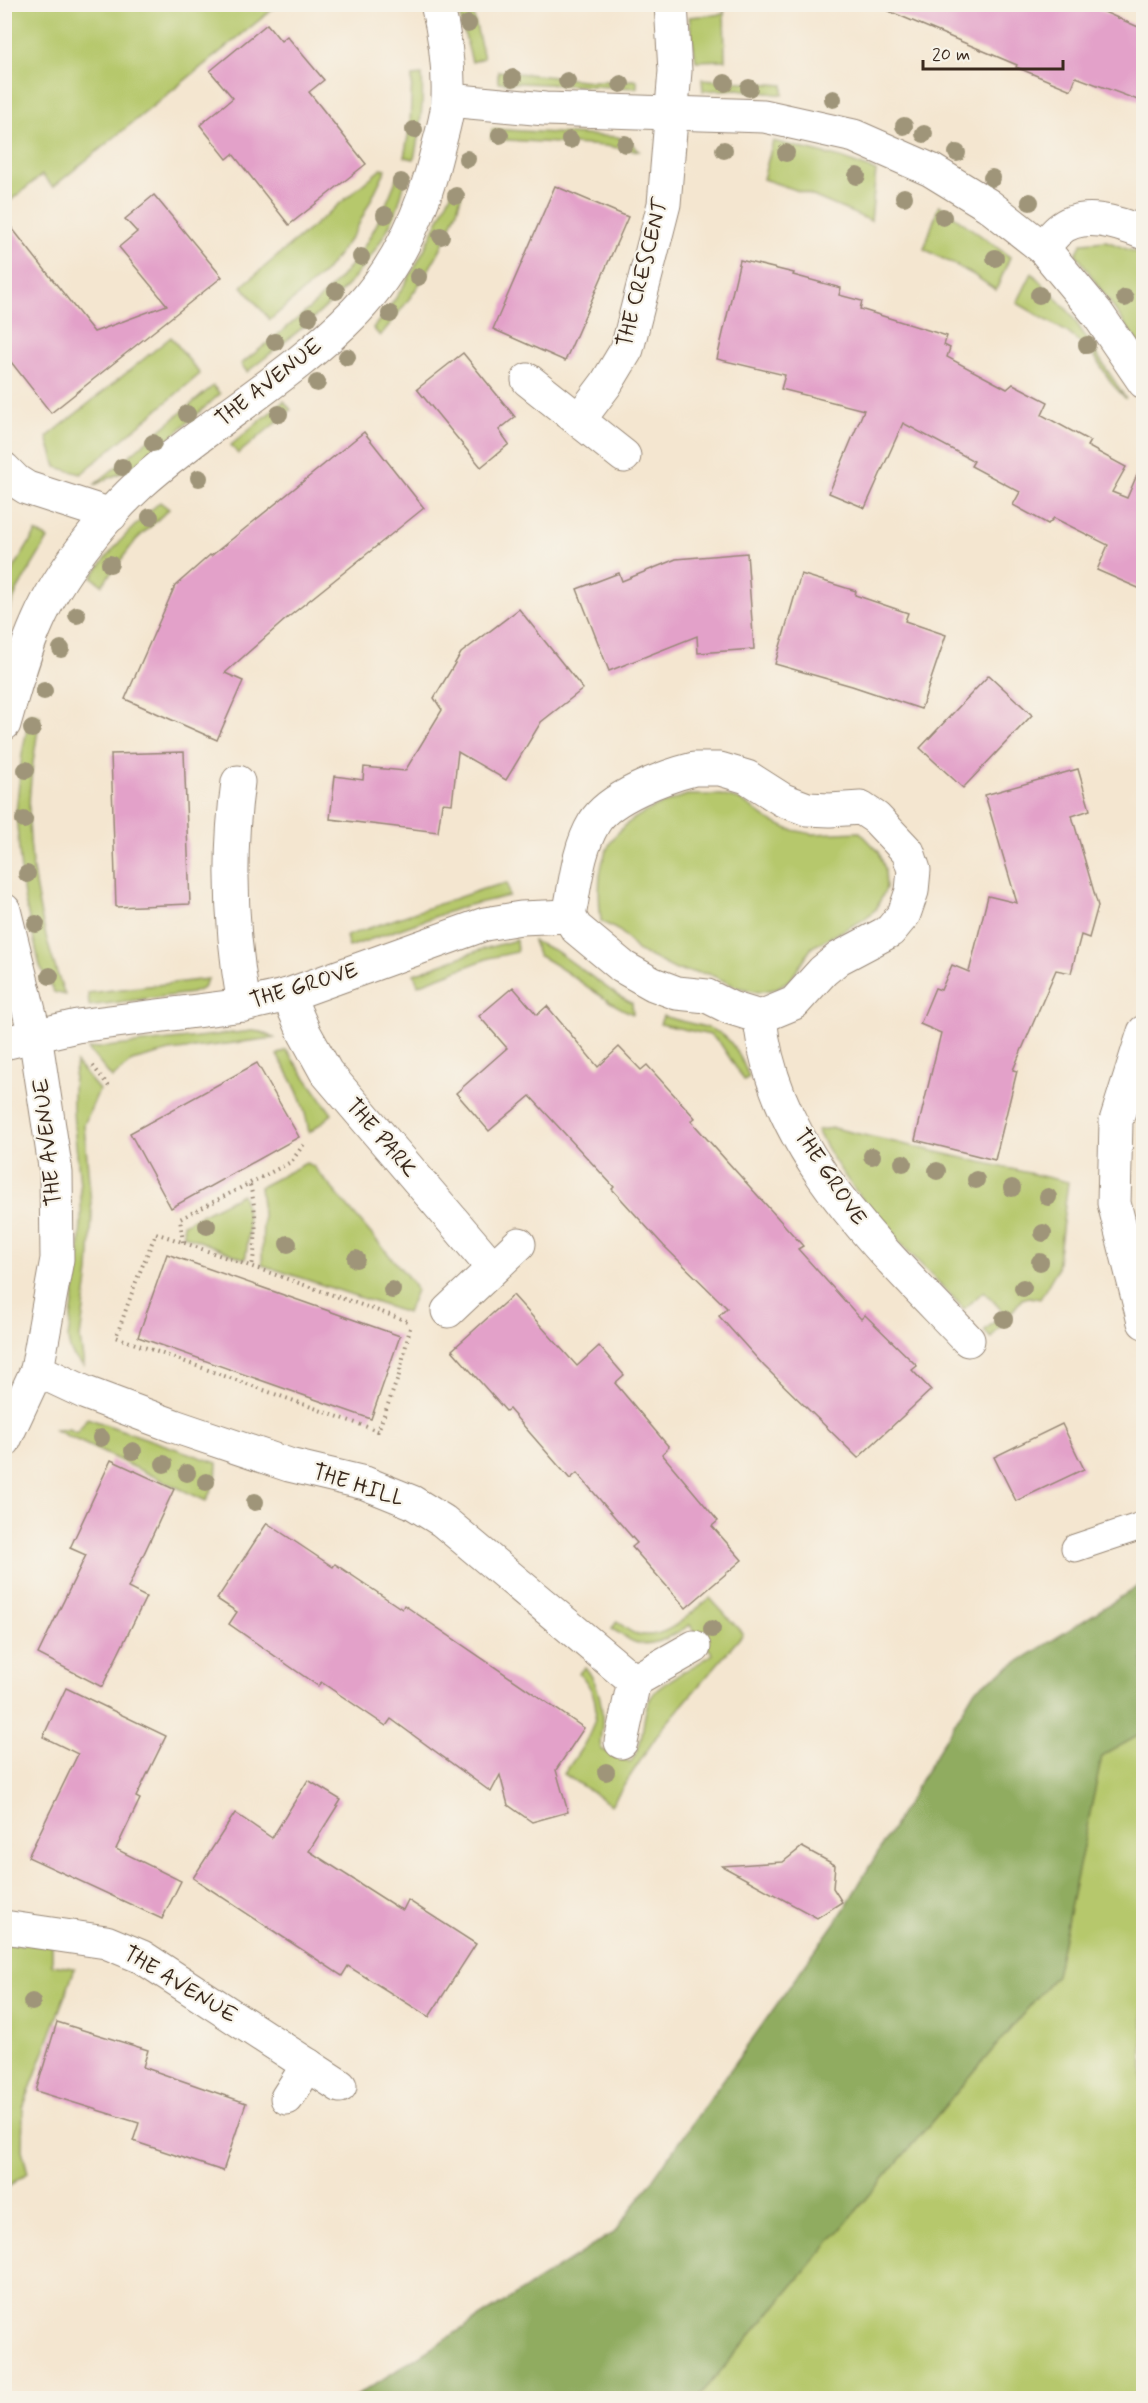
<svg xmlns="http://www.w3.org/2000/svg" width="1148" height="2403" font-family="Mynerve,sans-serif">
	<rect width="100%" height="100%" fill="#f7f3e8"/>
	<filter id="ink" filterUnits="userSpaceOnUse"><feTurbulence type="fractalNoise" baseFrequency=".0167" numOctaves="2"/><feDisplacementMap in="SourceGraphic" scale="12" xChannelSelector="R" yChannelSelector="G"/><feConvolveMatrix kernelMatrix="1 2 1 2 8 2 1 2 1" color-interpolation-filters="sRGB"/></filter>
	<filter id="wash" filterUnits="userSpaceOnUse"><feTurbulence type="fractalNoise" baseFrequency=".008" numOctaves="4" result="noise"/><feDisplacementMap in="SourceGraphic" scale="24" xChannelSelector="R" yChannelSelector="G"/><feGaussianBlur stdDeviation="1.35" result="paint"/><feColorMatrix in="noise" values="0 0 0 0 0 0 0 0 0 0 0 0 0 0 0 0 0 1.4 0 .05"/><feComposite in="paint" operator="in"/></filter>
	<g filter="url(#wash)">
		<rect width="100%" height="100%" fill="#f4e6d0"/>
		<g fill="#b6c86c" stroke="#787945" stroke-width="1.5">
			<path d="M5,4H278V5L53,187L42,175L5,205Z"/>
			<path d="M457,5H471L484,58L472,62Z"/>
			<path d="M723,5H724L725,60L696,61L689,17L724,14Z"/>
			<path d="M498,71L592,81L637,80V88L498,82Z"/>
			<path d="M422,75C424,104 420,131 414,159L404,157L410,126L412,76Z"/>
			<path d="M702,79L783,85V95L737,89L703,91Z"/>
			<path d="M492,129L618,137L630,142L639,151L605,146L491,139Z"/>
			<path d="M773,141L841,158L876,171L871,221L808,194L763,179Z"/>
			<path d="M382,168L386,169L355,232L325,272L270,320L242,286Z"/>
			<path d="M399,172L407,174C403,187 400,202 395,214C364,284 305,326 247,372L241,364C286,328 336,293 366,243C380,221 390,196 399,172Z"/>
			<path d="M454,187L463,190C449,246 416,293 380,336L373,328C412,282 429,240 454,187Z"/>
			<path d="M939,205L1010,257L996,290L972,274L924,249Z"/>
			<path d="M1106,241L1143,255V350L1076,254L1082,243Z"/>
			<path d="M1032,273L1070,313L1126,399L1112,384L1093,354L1067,332L1017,303Z"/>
			<path d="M171,337L200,374L81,474L56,467L47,437Z"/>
			<path d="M213,386L220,394L154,452L129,469L94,485Z"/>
			<path d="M284,401L291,410L238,454L231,445Z"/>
			<path d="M160,502L169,509L136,540L102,585L92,577C111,549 135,524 160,502Z"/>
			<path d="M36,532L48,539L18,589L5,620V583Z"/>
			<path d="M30,713L40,716C35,751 28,785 29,821C31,879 44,940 65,995L54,992L40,966L24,897L20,862L16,813L22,754Z"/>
			<path d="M687,795H721L740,800L769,820L788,829L812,834L860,832L879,852L885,869L886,888L876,909L863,920L812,947L791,979L775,989L758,992L737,987L709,974L676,970L637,950L621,932L601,921C592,842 616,819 687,795Z"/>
			<path d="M507,883L509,896L465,906L349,947L346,936L483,889Z"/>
			<path d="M516,940L517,952L489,958L418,985L414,974L480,950Z"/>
			<path d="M533,941L556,951L620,997L632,1003L633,1014C598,999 572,972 538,955Z"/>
			<path d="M208,979L202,989L192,993L89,1006L88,993Z"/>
			<path d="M663,1016C714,1032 727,1021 749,1077L744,1080L720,1043L710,1035L660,1024Z"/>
			<path d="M252,1031L261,1032L274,1038L170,1051L132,1061L112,1078L88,1049Z"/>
			<path d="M286,1050L332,1114L309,1133C305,1103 293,1080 277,1055Z"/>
			<path d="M76,1063L99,1090L84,1125L92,1214L89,1272L80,1338L84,1366C73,1358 69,1351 68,1338C74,1299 80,1258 81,1219C83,1167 66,1116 76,1063Z"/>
			<path d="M833,1128L1068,1182L1057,1269L1040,1299L1029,1297L1022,1299L991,1338L984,1331L1004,1313L984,1291L964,1309C911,1253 852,1200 817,1130Z"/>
			<path d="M306,1163L313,1166L413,1283L416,1290L407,1313L262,1265L263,1214L260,1187Z"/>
			<path d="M242,1194C249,1215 250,1237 245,1259L184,1235L183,1224Z"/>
			<path d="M87,1418L217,1463L216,1480L206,1501L55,1430L69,1429L77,1433Z"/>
			<path d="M710,1598L743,1634L660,1731L611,1805L564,1774C587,1740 614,1710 579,1673L585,1667C599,1684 603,1703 602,1726C601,1735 599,1740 601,1749L630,1763C648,1741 639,1712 654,1693C665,1680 698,1665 713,1654L690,1625C675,1634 656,1647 637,1643C629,1641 620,1633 612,1629L617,1621C623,1626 630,1633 637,1634C666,1641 689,1614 710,1598Z"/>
			<path d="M1143,1733V2398H700L701,2394L1056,1975L1102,1755Z"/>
			<path d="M5,1944L52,1945V1965L75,1968L23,2108L22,2150L28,2173L5,2188Z"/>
		</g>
		<path fill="#90ac60" stroke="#666b3f" stroke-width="1.5" d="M1143,1583V1733L1102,1756L1056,1975L701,2394L700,2398H353L616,2231L843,1911L975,1689Z"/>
		<g id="blocks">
			<g fill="#e3a1c9">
				<path d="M872,4H1086L1143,29V102L1076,77L1071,90L1016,67L1017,65Z"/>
				<path d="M267,24L281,41L287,36L324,80L309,92L366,164L289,225L233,154L227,159L200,125L233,98L210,71Z"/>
				<path d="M555,186L628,217L565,361L493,329Z"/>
				<path d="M154,195L222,277L51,413L4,353V218L94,332L167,305L119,247L137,232L125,219Z"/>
				<path d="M740,260L794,273L793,275L841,288L839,295L862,301L860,309L947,336L944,345L950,348L947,357L1007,389L1013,384L1048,402L1042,415L1090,441L1087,446L1126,467L1112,492L1127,498L1143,461V590L1097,570L1108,545L1054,518L1048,524L1013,505L1020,492L971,466L974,461L903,423L865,508L829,493L864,410L781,389L785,375L717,359Z"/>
				<path d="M463,353L515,417L499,430L509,444L481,467L417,389Z"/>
				<path d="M364,432L424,508L286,619L225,673L243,681L217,740L125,699L175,586L210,555L211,556Z"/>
				<path d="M747,553L754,649L698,653L697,636L609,671L577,589L619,573L622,581L676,559Z"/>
				<path d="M801,574L856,591L855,595L908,613L905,621L946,635L921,709L852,686L775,664Z"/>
				<path d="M519,609L583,689L541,722L506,780L458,752L452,804L442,803L438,832L330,819L335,776L363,780L364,767L405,771L442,710L434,698L461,653Z"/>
				<path d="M989,675L1032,715L963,788L920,748Z"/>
				<path d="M184,752L190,904L116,907L111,754Z"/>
				<path d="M1078,769L1090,810L1072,816L1098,906L1089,938L1081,935L1071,973L1056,970L1013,1070L1017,1071L995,1160L915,1140L941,1033L920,1024L935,988L941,990L952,965L969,972L988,896L1017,903L985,795Z"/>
				<path d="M513,987L537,1015L547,1006L598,1067L619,1047L641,1070L647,1065L695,1118L691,1121L803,1246L798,1249L861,1319L865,1315L917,1366L912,1370L931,1390L858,1458L764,1366L719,1316L727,1308L664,1246L612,1189L614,1187L530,1096L489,1131L456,1093L507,1048L479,1016Z"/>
				<path d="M257,1063L299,1137L171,1208L130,1133Z"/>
				<path d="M167,1254L400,1336L371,1419L138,1337Z"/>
				<path d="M513,1295L577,1366L599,1346L624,1375L615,1383L669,1447L662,1454L718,1521L712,1526L742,1560L686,1608L632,1547L637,1543L577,1473L570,1479L509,1409L506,1411L452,1350Z"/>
				<path d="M1062,1424L1084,1469L1016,1501L994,1457Z"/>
				<path d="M111,1460L174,1489L128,1588L146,1597L102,1687L38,1654L86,1555L70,1548Z"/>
				<path d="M267,1523L333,1567L335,1564L402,1609L404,1605L584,1728L556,1770L568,1812L532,1822L508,1805L500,1775L491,1792L391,1719L386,1726L321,1682L318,1686L229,1624L237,1612L217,1599Z"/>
				<path d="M66,1688L166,1736L136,1797L140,1799L116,1849L181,1881L162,1919L28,1857L78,1754L43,1737Z"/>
				<path d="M308,1780L341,1800L309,1851L398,1908L403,1910L408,1900L476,1944L429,2017L348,1966L342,1976L193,1878L235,1813L272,1838Z"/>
				<path d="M802,1847L835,1865L833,1888L842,1902L817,1918L722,1866L783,1862Z"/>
				<path d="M57,2022L148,2050L143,2067L246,2103L223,2171L133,2141L139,2123L36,2091Z"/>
			</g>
		</g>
	</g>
	<g filter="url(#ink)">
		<use href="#blocks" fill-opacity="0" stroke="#988877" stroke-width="1.5"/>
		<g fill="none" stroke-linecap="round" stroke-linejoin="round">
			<defs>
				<path id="service" d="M1075,1548L1144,1525"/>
				<g id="minor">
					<path d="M448,100L545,109L764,116L854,136L931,170L988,205L1043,248L1097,313L1144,382"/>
					<path d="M1043,248C1048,242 1053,235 1059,230C1082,210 1119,223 1144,233"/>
					<path d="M528,380L624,456"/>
					<path d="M579,420L606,384L627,349L664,204L675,71L671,4"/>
					<path d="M4,469L16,481L27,488L111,515"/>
					<path d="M4,724C14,690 23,654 38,621C58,575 103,518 140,484C208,423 292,377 356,311C397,268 424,209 437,152C441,135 448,116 448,98C449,67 445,35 437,4"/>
					<path d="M694,769H720L747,777L783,800L807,809L830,810L861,808L876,818L908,852L914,870L912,891L904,914L890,931L839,958L823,971L794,1003L760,1017L731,1008L707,996L677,993L653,984L623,967L576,928L569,916C575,886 578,849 594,823C609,797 666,776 694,769Z"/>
					<path d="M238,782C228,855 231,932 244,1005"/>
					<path d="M4,910L35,1035L56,1173L57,1259L37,1370L4,1441"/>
					<path d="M288,995L305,1034L326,1072L493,1268"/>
					<path d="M760,1017C772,1151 881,1248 968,1340"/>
					<path d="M4,1043L77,1026L244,1005L288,995L485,924L521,918L569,916"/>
					<path d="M448,1311L519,1244"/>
					<path d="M37,1370L86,1393L174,1426L289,1465L365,1483L412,1502L443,1521L634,1681"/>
					<path d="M621,1742L634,1681L694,1647"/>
					<path d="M4,1927L106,1942L142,1957L340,2086"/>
					<path d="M287,2098L308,2065"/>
				</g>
				<path id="tertiary" d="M1144,1032L1116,1121L1114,1203L1144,1322"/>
			</defs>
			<use href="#service" stroke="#988877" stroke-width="29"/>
			<use href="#minor" stroke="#988877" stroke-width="35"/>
			<use href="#tertiary" stroke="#988877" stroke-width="35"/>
			<g stroke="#988877" stroke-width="4" stroke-dasharray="1.5 4.5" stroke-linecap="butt">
				<path d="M93,1066L111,1089"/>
				<path d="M250,1185C257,1213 257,1237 252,1266"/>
				<path d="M183,1242L180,1219L291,1162L304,1144"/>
				<path d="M410,1328L399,1375L378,1431L116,1337L137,1279L156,1233L410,1322"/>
			</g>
			<use href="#service" stroke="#fff" stroke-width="27"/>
			<use href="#minor" stroke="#fff" stroke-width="33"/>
			<use href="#tertiary" stroke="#fff" stroke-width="33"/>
		</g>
		<g fill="#9f9579">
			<circle cx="468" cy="24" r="9"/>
			<circle cx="513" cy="78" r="9"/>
			<circle cx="567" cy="81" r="9"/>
			<circle cx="725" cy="83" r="9"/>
			<circle cx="621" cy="84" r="9"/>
			<circle cx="749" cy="88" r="9"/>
			<circle cx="833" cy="99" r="9"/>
			<circle cx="904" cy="126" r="9"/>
			<circle cx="414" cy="130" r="9"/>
			<circle cx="924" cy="134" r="9"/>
			<circle cx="500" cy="135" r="9"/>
			<circle cx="570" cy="140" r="9"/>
			<circle cx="625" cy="144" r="9"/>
			<circle cx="724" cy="150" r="9"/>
			<circle cx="786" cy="153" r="9"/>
			<circle cx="957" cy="153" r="9"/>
			<circle cx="467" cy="159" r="9"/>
			<circle cx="857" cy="176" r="9"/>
			<circle cx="992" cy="178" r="9"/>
			<circle cx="401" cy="182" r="9"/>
			<circle cx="456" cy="196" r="9"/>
			<circle cx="904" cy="197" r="9"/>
			<circle cx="1030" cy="202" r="9"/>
			<circle cx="385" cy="215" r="9"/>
			<circle cx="943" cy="217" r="9"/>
			<circle cx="441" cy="236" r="9"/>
			<circle cx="361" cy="257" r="9"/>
			<circle cx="995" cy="258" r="9"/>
			<circle cx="418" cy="277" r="9"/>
			<circle cx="336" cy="291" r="9"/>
			<circle cx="1039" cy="295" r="9"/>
			<circle cx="1125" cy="298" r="9"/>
			<circle cx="390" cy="314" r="9"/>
			<circle cx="309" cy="317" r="9"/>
			<circle cx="275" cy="342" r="9"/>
			<circle cx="1087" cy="345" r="9"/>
			<circle cx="347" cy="357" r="9"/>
			<circle cx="317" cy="383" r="9"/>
			<circle cx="187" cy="414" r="9"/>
			<circle cx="279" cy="414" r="9"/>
			<circle cx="153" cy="443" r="9"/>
			<circle cx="122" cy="467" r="9"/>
			<circle cx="199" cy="478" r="9"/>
			<circle cx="150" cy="517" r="9"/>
			<circle cx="110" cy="564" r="9"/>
			<circle cx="77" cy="615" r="9"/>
			<circle cx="61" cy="649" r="9"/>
			<circle cx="44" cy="691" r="9"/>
			<circle cx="32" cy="729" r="9"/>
			<circle cx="26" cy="770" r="9"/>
			<circle cx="24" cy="820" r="9"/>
			<circle cx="27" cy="874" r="9"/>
			<circle cx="36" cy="924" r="9"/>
			<circle cx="50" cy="976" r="9"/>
			<circle cx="872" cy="1156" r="9"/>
			<circle cx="903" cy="1163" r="9"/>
			<circle cx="937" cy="1171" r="9"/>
			<circle cx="976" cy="1180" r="9"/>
			<circle cx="1012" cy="1188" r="9"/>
			<circle cx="1048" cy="1197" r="9"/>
			<circle cx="207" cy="1226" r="9"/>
			<circle cx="1043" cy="1233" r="9"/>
			<circle cx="288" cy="1244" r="9"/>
			<circle cx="356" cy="1259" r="9"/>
			<circle cx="1040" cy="1262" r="9"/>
			<circle cx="1023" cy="1288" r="9"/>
			<circle cx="392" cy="1290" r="9"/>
			<circle cx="1004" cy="1319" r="9"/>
			<circle cx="101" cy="1438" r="9"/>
			<circle cx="133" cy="1451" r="9"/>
			<circle cx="164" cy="1464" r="9"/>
			<circle cx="187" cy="1473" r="9"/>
			<circle cx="206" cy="1482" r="9"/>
			<circle cx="255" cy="1502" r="9"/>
			<circle cx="712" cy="1629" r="9"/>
			<circle cx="606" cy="1772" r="9"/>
			<circle cx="32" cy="2002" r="9"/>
		</g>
	</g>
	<g text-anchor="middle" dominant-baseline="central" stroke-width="4.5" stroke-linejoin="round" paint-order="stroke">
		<g font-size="22" fill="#3b2a1e" stroke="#f7f3e8">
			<text transform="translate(643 273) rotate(-76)">THE CRESCENT</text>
			<text transform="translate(269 383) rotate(-38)">THE AVENUE</text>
			<text transform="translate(304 986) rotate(-17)">THE GROVE</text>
			<text transform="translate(381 1138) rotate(49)">THE PARK</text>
			<text transform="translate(48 1142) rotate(-96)">THE AVENUE</text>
			<text transform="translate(830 1177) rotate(56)">THE GROVE</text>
			<text transform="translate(358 1486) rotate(18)">THE HILL</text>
			<text transform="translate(180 1985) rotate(31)">THE AVENUE</text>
		</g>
	</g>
	<rect width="1148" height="2403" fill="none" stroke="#f7f3e8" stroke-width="24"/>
	<path d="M923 60v9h140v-9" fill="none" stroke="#3b2a1e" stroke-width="3"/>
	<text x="932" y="60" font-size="18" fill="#3b2a1e" stroke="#f7f3e8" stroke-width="4.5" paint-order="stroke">20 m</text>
</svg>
